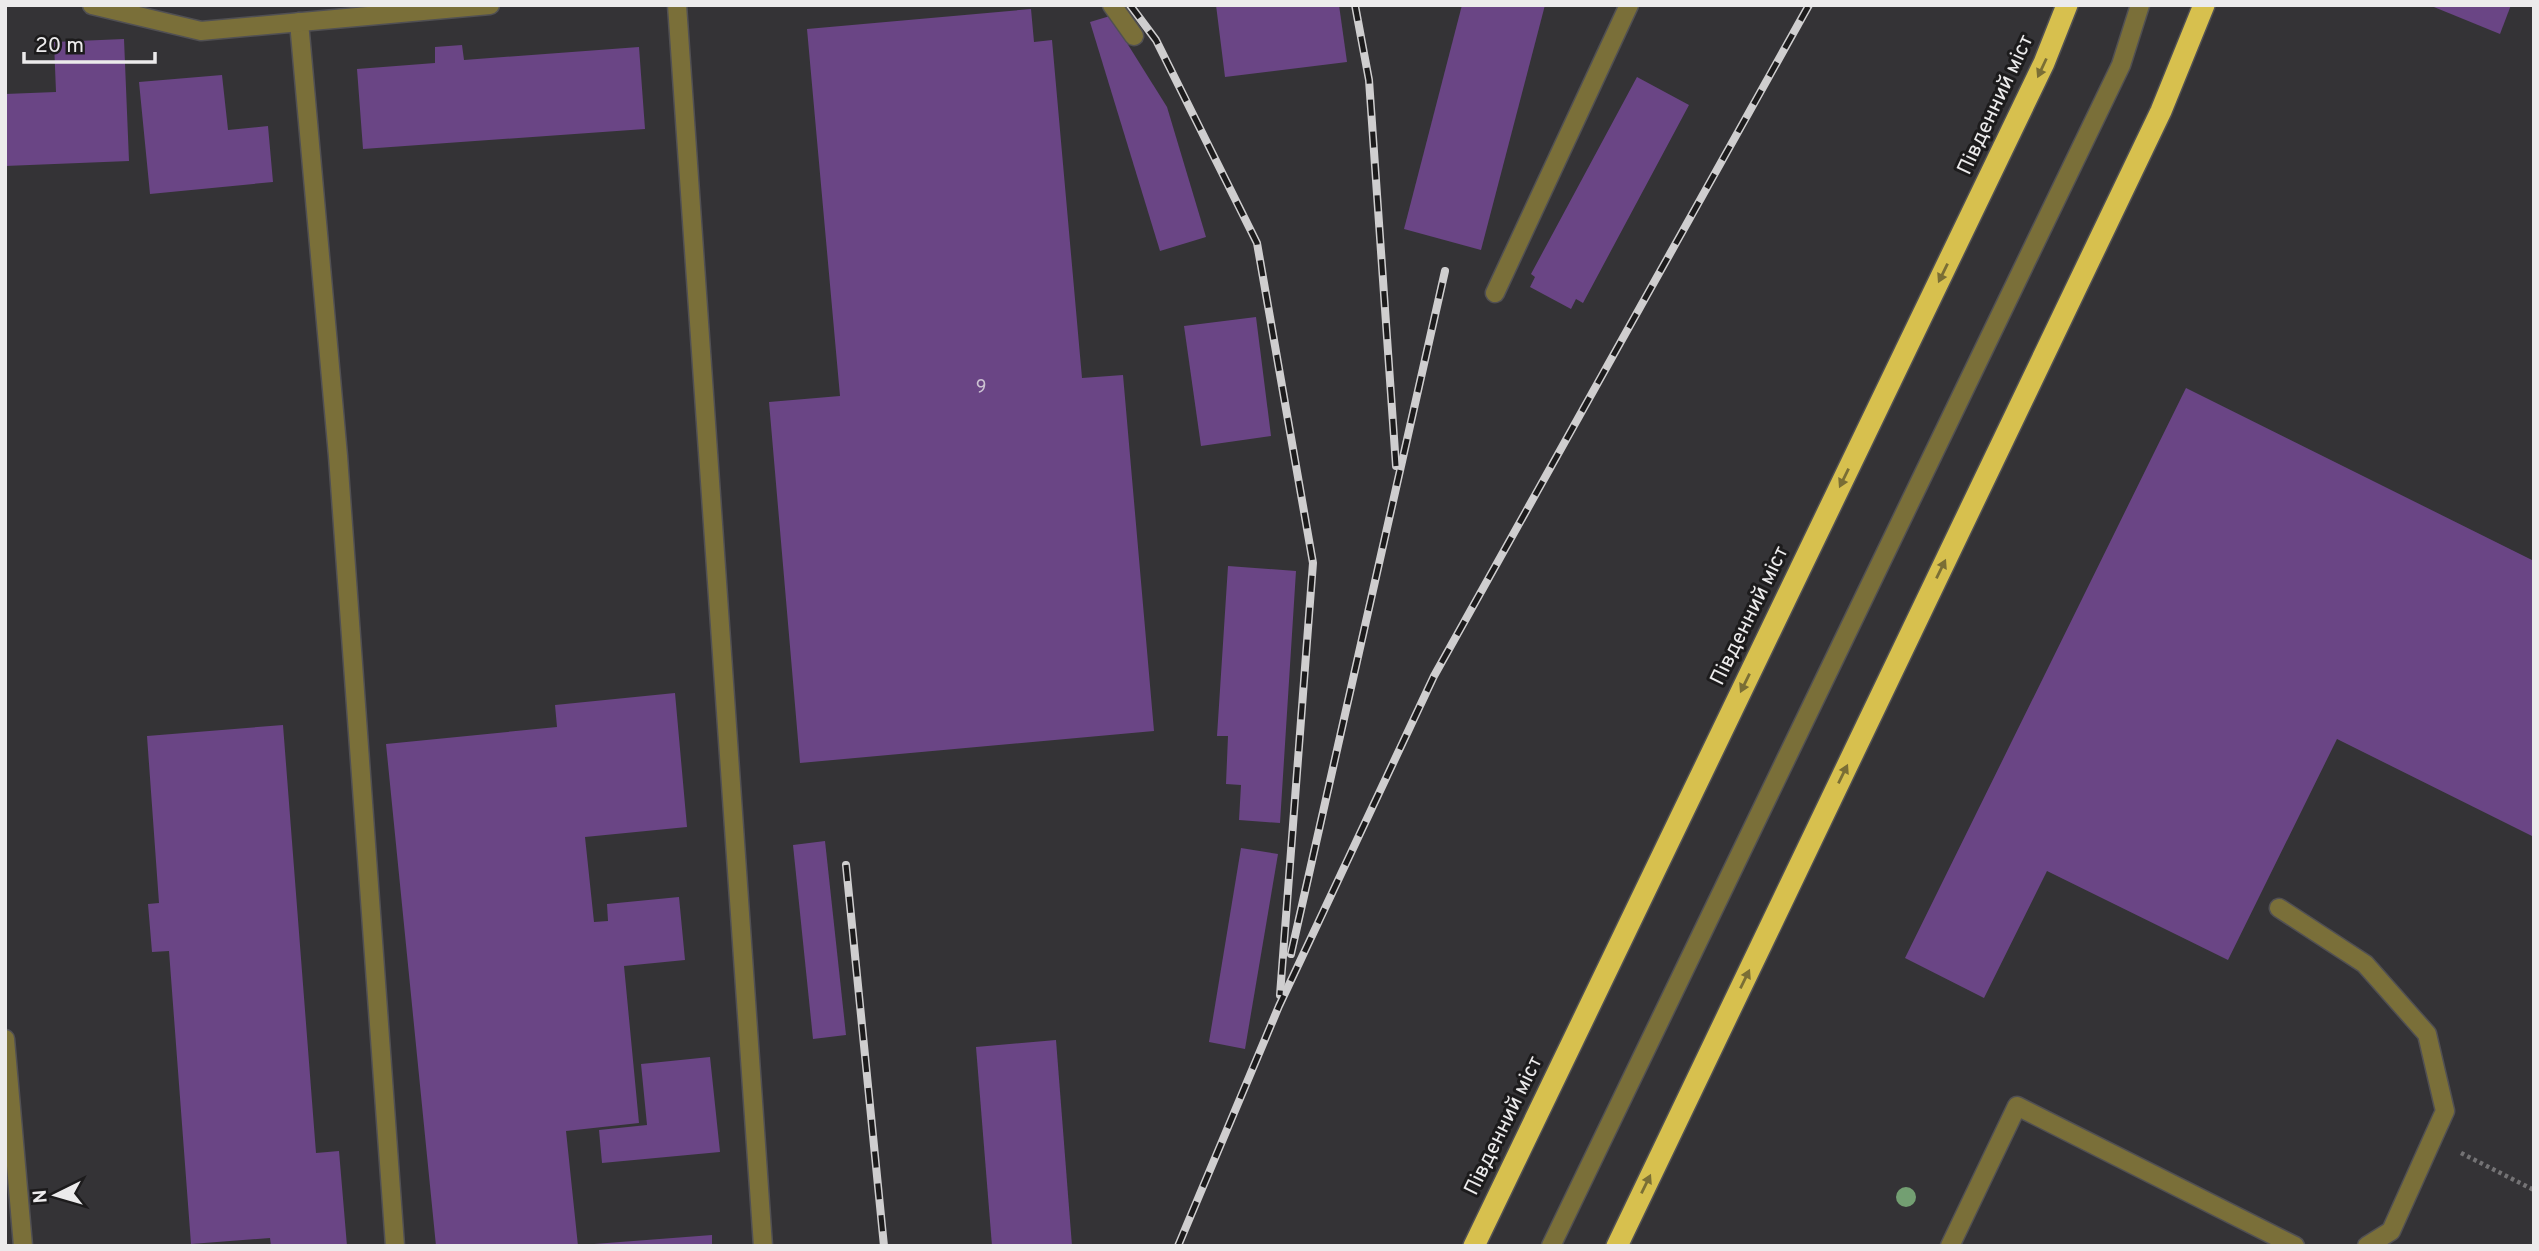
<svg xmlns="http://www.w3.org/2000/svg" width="2539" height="1251" font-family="Overpass,sans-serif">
	<rect width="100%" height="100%" fill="#343336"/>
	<g fill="#6a4585">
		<path d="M1216,5H1339L1347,62L1225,77Z"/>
		<path d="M1462,5H1545L1481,250L1404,229Z"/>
		<path d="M2429,5H2511L2500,34Z"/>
		<path d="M1031,9L1034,42L1052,40L1082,378L1123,375L1154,731L800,763L769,402L840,396L807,29Z"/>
		<path d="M1110,16L1167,107L1206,237L1160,251L1090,22Z"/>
		<path d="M124,39L129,161L5,166V94L56,92L54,42Z"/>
		<path d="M462,45L464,60L639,47L645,129L363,149L357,69L435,63V47Z"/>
		<path d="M222,75L228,130L268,126L273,182L150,194L139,82Z"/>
		<path d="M1637,77L1689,105L1583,303L1576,299L1571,309L1530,287L1535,277L1531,274Z"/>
		<path d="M1256,317L1271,436L1201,446L1184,326Z"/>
		<path d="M2186,388L2534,561V837L2337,739L2228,960L2047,871L1984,998L1905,958Z"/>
		<path d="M1228,566L1296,571L1280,823L1239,820L1241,785L1226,784L1228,736H1217Z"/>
		<path d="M675,693L687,827L585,837L594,922L608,921L607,904L679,897L685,960L624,966L639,1123L566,1131L578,1246H436L386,744L557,727L555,705Z"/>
		<path d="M283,725L316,1153L339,1151L347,1246H271L270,1238L191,1244L169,951L152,952L148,904L159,903L147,736Z"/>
		<path d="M825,841L846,1035L813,1039L793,845Z"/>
		<path d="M1241,848L1278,854L1245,1049L1209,1042Z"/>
		<path d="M1056,1040L1072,1246H992L976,1047Z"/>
		<path d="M710,1057L720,1152L602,1163L599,1130L647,1125L641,1064Z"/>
		<path d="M712,1235V1246H594V1244Z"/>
	</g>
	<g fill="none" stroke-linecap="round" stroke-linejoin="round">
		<defs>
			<g id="lane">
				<path d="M677,5L763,1246"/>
				<path d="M1112,5L1134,36"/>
				<path d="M299,22L338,456L395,1246"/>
				<path d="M1495,293L1629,5"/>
				<path d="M2279,908L2365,964L2427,1034L2445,1111L2391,1231L2367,1246"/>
				<path d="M5,1039L23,1246"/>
				<path d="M1950,1246L2017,1106L2295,1246"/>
			</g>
			<g id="street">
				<path d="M92,5L201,31L490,5"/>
				<path d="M1551,1246L2121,65L2140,5"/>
			</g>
			<g id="highway">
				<path d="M1474,1246L2044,63L2067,5"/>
				<path d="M1617,1246L2161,111L2204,5"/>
			</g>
		</defs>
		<use href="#lane" stroke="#515053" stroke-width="21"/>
		<use href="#street" stroke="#515053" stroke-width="21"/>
		<use href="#highway" stroke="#515053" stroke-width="24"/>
		<path stroke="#747375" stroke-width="4.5" stroke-dasharray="3.5 3.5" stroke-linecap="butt" d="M2461,1153L2534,1190"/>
		<use href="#lane" stroke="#7a6f39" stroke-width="18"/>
		<use href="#street" stroke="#7a6f39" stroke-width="18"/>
		<use href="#highway" stroke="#d7c04e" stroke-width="21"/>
		<defs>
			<g id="rail">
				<path d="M1130,5L1156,40L1257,243L1313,563L1280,995"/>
				<path d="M1355,5L1369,80L1396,466"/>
				<path d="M846,865L884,1246"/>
				<path d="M1291,954L1445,271"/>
				<path d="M1178,1246L1279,1006L1434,676L1809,5"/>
			</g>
		</defs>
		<use href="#rail" stroke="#cfcecf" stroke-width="8"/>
		<use href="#rail" stroke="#1c1b1c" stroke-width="5" stroke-dasharray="16" stroke-linecap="butt"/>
	</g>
	<circle fill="#739f72" cx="1906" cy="1197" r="10"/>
	<defs><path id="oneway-solid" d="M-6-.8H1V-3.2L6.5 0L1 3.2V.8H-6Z" transform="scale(1.75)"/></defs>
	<g fill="#7a6e35">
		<use href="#oneway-solid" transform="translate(2042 68) rotate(115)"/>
		<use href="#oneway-solid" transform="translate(1943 273) rotate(116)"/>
		<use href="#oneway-solid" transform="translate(1844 478) rotate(116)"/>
		<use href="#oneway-solid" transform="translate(1941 569) rotate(-64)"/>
		<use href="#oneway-solid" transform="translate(1745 683) rotate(116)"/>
		<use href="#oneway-solid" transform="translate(1843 774) rotate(-64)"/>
		<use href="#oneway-solid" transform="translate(1745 979) rotate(-64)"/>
		<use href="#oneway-solid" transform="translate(1646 1184) rotate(-64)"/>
	</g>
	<g text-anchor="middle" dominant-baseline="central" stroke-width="6" stroke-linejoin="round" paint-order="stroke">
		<g font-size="18" fill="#ccc2d2">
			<text x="981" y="387">9</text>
		</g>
		<g font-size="21" fill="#ecebec" stroke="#1c1b1c">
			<text transform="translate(1996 105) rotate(-65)">Південний міст</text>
			<text transform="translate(1750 616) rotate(-64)">Південний міст</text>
			<text transform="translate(1504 1126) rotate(-64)">Південний міст</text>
		</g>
	</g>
	<rect width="2539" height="1251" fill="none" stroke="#ecebec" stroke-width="14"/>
	<g transform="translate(56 1195) rotate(265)" stroke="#1c1b1c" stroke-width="5" paint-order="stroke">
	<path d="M0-5L12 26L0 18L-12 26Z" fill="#ecebec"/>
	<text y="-10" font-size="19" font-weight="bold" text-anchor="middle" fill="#ecebec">N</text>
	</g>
	<path d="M24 52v10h131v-10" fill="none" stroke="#ecebec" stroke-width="3.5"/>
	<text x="35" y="52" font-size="21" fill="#ecebec" stroke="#1c1b1c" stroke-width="5" paint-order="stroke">20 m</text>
</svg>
